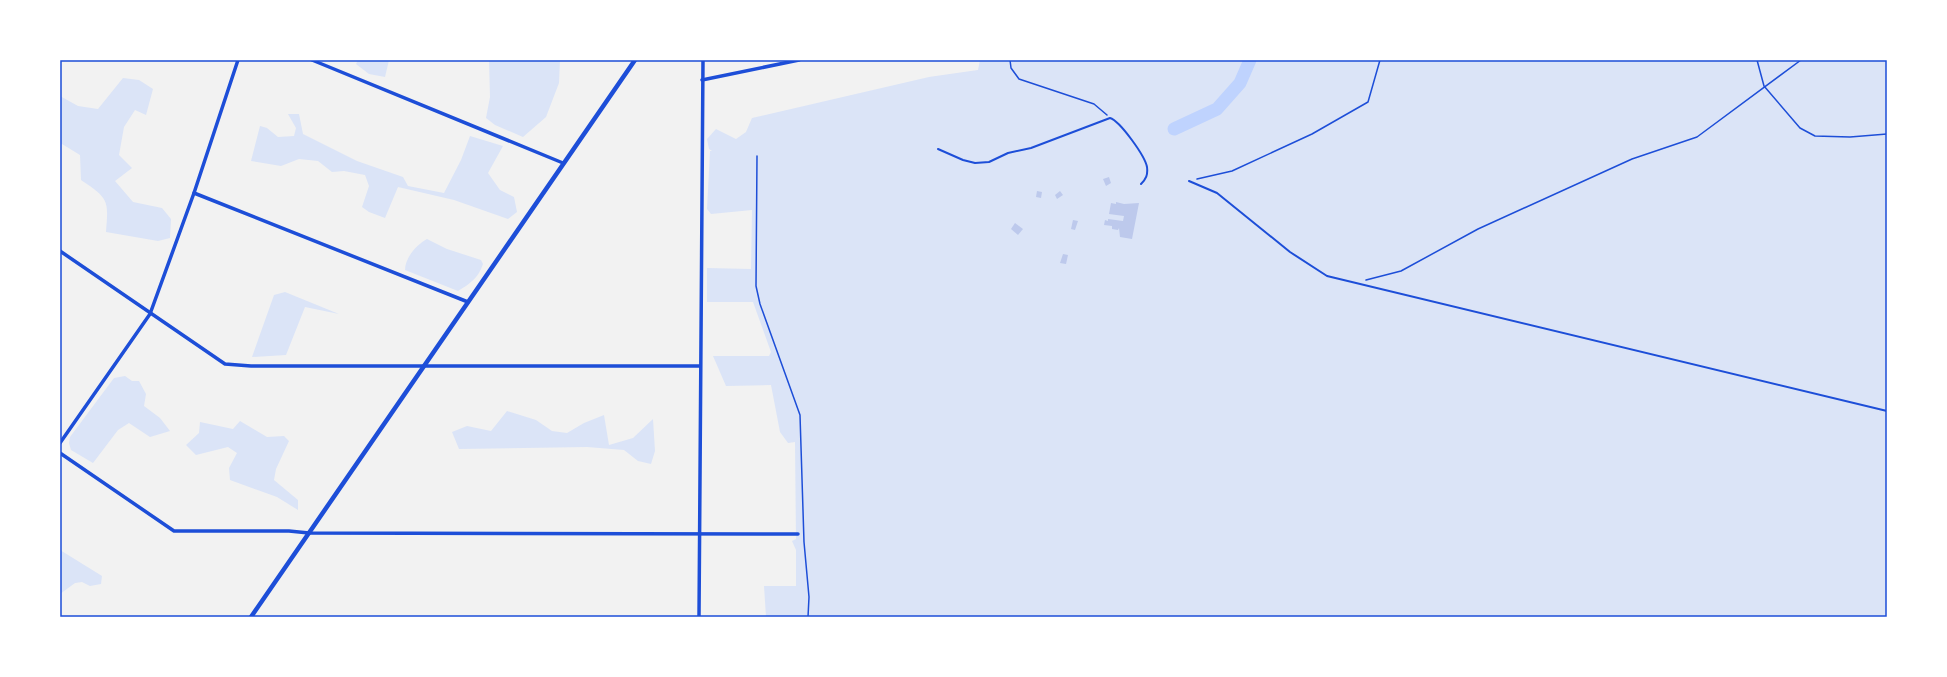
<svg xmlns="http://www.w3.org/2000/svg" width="1947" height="677" font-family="Inter,sans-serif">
	<rect width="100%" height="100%" fill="#f2f2f2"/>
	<g fill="#dbe4f7">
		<path d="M358,60H389L385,77L369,74L356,64Z"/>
		<path d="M489,60H560L559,83L546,117L523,137L495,125L486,118L490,97Z"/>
		<path d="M980,60H1887V616L766,617L764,586H796V550L792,541L796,539L795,442L788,443L780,432L771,385L726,386L713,356H769L771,352L753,302H707V268L751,269L752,210L711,214L707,209L710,151H712L709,149L707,139L716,129L736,139L746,132L752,118L929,77L978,70Z"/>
		<path d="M123,78L139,80L153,89L146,115L135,110L124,127L119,155L132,168L115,181L133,202L162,208L171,219L170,238L158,241L106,232C109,200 108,198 81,180L80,155L62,144L60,145V96L78,106L98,109Z"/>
		<path d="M288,114H299L303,134L357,161L403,177L408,186L444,193L461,160L470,136L503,146L488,173L500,190L514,197L517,212L508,219L454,200L398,187L385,218L369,212L362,207L369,186L365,175L344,171L332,172L318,161L299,159L281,166L251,161L260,126L267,128L278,137L294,136L296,128Z"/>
		<path d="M427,239L447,249L481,260L483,264C479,277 470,284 458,291L405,270C405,258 416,245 427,239Z"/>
		<path d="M285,292L339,314L305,307L286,355L252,357L274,295Z"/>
		<path d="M125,376L132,381H139L146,394L144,406L160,418L170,431L150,437L129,423L118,430L93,463L71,450L69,443L70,437L114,378Z"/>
		<path d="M507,411L536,420L552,431L567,433L584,423L604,415L609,445L633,438L653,419L655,451L651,464L638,461L624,450L587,447L459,449L452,432L467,426L491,431Z"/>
		<path d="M240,421L267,437L284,436L289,441L276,469L274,480L298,500V510L277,497L230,480L229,468L237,453L228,447L196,455L186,445L199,433L200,422L233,429Z"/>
		<path d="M60,550L102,576L101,584L90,586L82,582L75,583L60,594Z"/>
	</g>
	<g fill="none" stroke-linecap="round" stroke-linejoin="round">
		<path stroke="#bfd3fe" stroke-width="13" d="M1174,129L1217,109L1240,83L1250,60"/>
	</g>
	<g fill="#bdc9ec">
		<path d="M1109,177L1111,183L1106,186L1103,179Z"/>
		<path d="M1037,191L1042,192L1041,198L1036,197Z"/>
		<path d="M1060,191L1063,195L1057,199L1055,195Z"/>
		<path d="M1116,202L1124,204L1139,203L1132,239L1120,237L1119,228L1118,230L1112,229V226L1104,225L1105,220L1108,221V219L1123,221L1124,216L1109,214L1111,203L1116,204Z"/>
		<path d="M1073,220L1078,221L1075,230L1071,229Z"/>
		<path d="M1015,223L1023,229L1018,235L1011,229Z"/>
		<path d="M1063,254L1068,255L1066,264L1060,263Z"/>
	</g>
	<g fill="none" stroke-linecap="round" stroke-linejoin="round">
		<g stroke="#1d4ed8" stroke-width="1.5">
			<path d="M1010,60L1011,68L1019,79L1094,104L1107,115"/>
			<path d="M1757,60L1764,86L1800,128L1815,136L1850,137L1887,134"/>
			<path d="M757,156L756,286L760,304L800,415L804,542L809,597L808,617"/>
			<path d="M1197,179L1232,171L1312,134L1368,102L1380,60"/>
			<path d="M1366,280L1401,271L1478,229L1632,159L1697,137L1801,60"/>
		</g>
		<g stroke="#1d4ed8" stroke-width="2">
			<path d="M938,149L963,160L975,163L989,162L1008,153L1031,148L1110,118C1120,121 1145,156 1147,167C1148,175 1146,179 1141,184"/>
			<path d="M1189,181L1217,193L1290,252L1327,276L1887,411"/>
		</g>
		<g stroke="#1d4ed8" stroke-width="3.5">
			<path d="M312,60L563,163"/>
			<path d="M702,80L799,60"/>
			<path d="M194,193L468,302"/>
			<path d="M60,251L225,364L251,366H700"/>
			<path d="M60,443L150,314L194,193L238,60"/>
			<path d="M60,453L174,531H289L309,533L798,534"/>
			<path d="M699,617L703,60"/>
		</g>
		<path stroke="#1d4ed8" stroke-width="4.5" d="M251,617L635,60"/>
	</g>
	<rect width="1947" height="677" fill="none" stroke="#ffffff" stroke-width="122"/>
	<rect x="61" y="61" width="1825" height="555" fill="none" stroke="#1d4ed8" stroke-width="1.5"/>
</svg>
